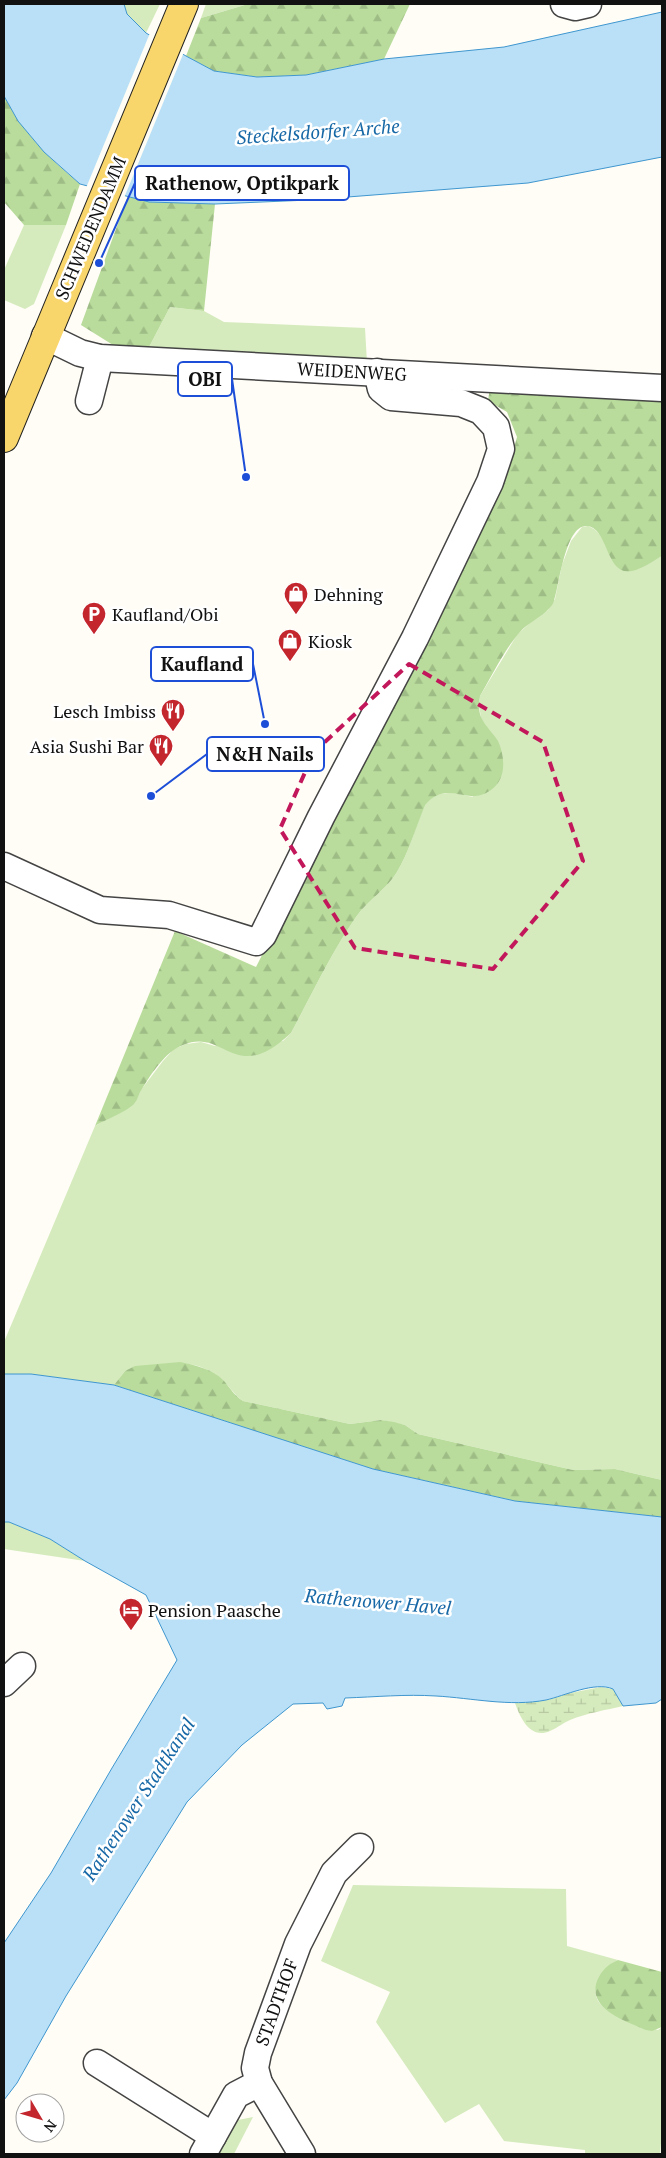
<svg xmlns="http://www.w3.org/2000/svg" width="666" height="2158" font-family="'PT Serif',serif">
	<defs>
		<pattern id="forest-firs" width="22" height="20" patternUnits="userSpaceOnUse" patternTransform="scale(1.25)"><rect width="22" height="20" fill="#b9dc9c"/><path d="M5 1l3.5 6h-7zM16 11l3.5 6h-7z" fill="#9ebc85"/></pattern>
		<pattern id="wetland-marsh" width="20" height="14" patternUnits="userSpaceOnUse" patternTransform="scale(1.25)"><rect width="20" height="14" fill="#d5ebbd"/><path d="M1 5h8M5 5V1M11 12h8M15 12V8" fill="none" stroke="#b6c8a1"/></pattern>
	</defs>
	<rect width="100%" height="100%" fill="#fffdf5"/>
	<g fill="#d5ebbd">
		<path d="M124,4H160L146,33L127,14Z"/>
		<path d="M206,4H248L201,18Z"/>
		<path d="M24,225H66L34,304L25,309L4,300V270Z"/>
		<path d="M170,307L204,311L224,322L365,328L367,363L148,349Z"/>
		<path d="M588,526L594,529L638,569L662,556V1480L615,1469L573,1470L418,1434L405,1425L381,1420L350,1424L243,1401C233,1394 229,1385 221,1379C192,1354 159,1365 125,1371L114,1385L31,1374H4V1342L95,1126L135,1103L141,1090L163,1061L174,1049L186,1044L201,1042L215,1046L283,1041L291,1033C312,994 331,953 356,917C368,900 388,888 397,872C409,852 416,827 424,805C440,788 452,793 473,797L481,718L479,705L480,696L517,635L534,619L548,610L555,599L562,565L571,541L582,527Z"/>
		<path d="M4,1522H9L50,1539L85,1561L4,1549Z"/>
		<path d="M353,1885L566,1889L567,1946L618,1960C608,1964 605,1971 600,1979C579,2011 637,2022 658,2030L662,2027V2132L660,2154H585V2150L504,2141L479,2104L445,2123L376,2022L390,1992L321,1961Z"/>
		<path d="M253,2117L234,2154H211L228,2122Z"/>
	</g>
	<g fill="url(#forest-firs)">
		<path d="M248,4H410L384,59L306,75L257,77L214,71L186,56L201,18Z"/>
		<path d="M4,96C25,135 47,156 80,184L66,225H24L4,202Z"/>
		<path d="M128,196L149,202L215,204L204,311L170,307L148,349L113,345L81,325Z"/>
		<path d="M490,387L662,396V556C653,561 642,569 632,571C605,577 609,526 586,526C565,526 559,587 554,601C551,612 529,622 521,631C505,648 492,676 480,696C479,703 478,712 482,719C486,727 493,733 498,741C505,756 507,779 491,790C466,808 449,778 425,805C416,827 409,852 397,872C388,888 368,900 356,917C331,953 312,994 291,1033C234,1087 225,1027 183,1045C165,1052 152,1073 142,1089C139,1093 138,1099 135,1103C128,1111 105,1120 95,1126L175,931L256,967L508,470L517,437L507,412L488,401Z"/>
		<path d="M180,1362C195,1365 213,1369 224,1381C230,1388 234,1395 243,1401L350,1424L381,1420L394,1422L405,1425L418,1434L573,1470L615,1469L662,1480V1517L515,1501L373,1469L114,1385L125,1371L135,1366Z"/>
		<path d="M618,1960L662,1972V2027L652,2031L646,2030C626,2021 587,2009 597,1981C601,1971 608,1964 618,1960Z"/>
	</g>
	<path fill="url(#wetland-marsh)" d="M601,1687L613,1689L623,1706C606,1710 587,1713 570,1720C563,1723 557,1728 550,1731C530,1740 520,1717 515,1703L547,1700L565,1694Z"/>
	<g fill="#b9e0f7" stroke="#3f96cf">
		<path d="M4,4H124L127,14L146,33L186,56L214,71L257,77L306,75L384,59L504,47L662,12V157L528,183L309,200L215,204L149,202L80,184L44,152L18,121L4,96Z"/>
		<path d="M4,1374H31L114,1385L373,1469L515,1501L662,1517V1699L656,1703L623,1706L613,1689C595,1681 564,1696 546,1700C510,1707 472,1698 436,1696C406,1694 375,1697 345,1698L342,1706L327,1709L323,1703L293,1704L242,1745L187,1802L66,1996L17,2083L4,2100V1943L51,1873L112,1768L177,1660L146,1595L85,1561L50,1539L9,1522H4Z"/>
	</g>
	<path fill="#fffdf5" d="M150,33L184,52L124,198L86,188Z"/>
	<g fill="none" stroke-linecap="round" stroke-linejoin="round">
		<defs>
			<g id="minor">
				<path d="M564,4L575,7L588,4"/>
				<path d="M45,336L80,353L100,358L662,388"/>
				<path d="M89,401L100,358"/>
				<path d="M4,866L100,910L169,915L256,942L263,935L321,817L415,638L490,482L501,449L496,427L481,411L461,403L391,397L381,389L377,372"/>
				<path d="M4,1683L22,1666"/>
				<path d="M97,2063L213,2136"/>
				<path d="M203,2154L236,2095L259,2083"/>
				<path d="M302,2154L259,2083L255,2068L258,2053L298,1944L334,1873L360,1847"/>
			</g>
			<path id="major" d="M4,438L184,4"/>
		</defs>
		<use href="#minor" stroke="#444" stroke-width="29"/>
		<use href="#major" stroke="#222" stroke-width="30"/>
		<use href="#minor" stroke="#fff" stroke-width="26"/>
		<use href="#major" stroke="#f9d66b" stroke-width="28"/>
	</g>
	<path fill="none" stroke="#c2185b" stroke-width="4" stroke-dasharray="10 6" stroke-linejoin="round" d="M409,664L543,742L583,861L493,969L355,948L280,829L314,752Z"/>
	<defs>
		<symbol id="shop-pin" viewBox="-11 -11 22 30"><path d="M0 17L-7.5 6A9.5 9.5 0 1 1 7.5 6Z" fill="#c4262e" stroke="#fff"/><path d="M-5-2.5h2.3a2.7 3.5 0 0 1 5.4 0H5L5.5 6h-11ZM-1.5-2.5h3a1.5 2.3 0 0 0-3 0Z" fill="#fff"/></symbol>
		<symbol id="parking-pin" viewBox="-11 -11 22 30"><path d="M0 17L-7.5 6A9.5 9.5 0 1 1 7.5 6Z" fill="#c4262e" stroke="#fff"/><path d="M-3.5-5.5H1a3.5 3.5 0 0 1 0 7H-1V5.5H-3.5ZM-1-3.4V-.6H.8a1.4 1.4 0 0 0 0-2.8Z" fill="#fff"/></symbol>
		<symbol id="restaurant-pin" viewBox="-11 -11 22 30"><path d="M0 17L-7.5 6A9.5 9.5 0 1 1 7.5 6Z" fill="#c4262e" stroke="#fff"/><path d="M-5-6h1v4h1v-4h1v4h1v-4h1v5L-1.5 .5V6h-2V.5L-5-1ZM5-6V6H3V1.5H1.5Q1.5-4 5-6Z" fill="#fff"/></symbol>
		<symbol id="hotel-pin" viewBox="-11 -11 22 30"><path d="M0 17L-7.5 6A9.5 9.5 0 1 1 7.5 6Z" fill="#c4262e" stroke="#fff"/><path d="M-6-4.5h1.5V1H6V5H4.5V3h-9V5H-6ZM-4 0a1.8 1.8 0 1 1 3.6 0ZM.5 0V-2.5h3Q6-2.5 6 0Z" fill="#fff"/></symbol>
	</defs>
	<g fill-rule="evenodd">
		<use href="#shop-pin" x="282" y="580" width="28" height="38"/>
		<use href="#parking-pin" x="80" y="600" width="28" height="38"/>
		<use href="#shop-pin" x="276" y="627" width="28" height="38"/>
		<use href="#restaurant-pin" x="159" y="697" width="28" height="38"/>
		<use href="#restaurant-pin" x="147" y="732" width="28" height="38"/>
		<use href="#hotel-pin" x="117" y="1596" width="28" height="38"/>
	</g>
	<g text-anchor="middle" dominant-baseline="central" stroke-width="5" stroke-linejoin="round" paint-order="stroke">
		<g font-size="18" fill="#111" stroke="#fff">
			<text transform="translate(90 228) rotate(-67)">SCHWEDENDAMM</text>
			<text transform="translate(352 371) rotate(3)">WEIDENWEG</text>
			<text transform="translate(276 2002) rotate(-70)">STADTHOF</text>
		</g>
		<g font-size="18" fill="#111" stroke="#fff" text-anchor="start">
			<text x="314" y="594">Dehning</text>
			<text x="112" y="614">Kaufland/Obi</text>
			<text x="308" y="641">Kiosk</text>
			<text x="156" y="711" text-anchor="end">Lesch Imbiss</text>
			<text x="144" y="746" text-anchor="end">Asia Sushi Bar</text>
			<text x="148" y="1610">Pension Paasche</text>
		</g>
		<g font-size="19" font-style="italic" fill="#1768a6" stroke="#fff">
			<text transform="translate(318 131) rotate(-4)">Steckelsdorfer Arche</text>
			<text transform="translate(378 1601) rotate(5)">Rathenower Havel</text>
			<text transform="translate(138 1799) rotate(-57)">Rathenower Stadtkanal</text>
		</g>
	</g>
	<path fill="none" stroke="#1d4ed8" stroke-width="2" d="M99 263L135 183M246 477L232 379M265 724L253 664M151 796L207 754"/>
	<g fill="#1d4ed8" stroke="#fff" stroke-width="2">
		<circle cx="99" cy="263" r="5"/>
		<circle cx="246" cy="477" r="5"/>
		<circle cx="265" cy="724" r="5"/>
		<circle cx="151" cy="796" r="5"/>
	</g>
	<g fill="#fff" stroke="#1d4ed8" stroke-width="2">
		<rect x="135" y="166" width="214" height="34" rx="5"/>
		<rect x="178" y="362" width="54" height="34" rx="5"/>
		<rect x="151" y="647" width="102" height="34" rx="5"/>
		<rect x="207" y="737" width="117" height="34" rx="5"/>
	</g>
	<g font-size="19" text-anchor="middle" font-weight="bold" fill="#111">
		<text x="242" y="190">Rathenow, Optikpark</text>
		<text x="205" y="386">OBI</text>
		<text x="202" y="671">Kaufland</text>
		<text x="265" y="761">N&amp;H Nails</text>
	</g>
	<rect width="666" height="2158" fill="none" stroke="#111111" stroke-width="10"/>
	<g transform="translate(40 2118) rotate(128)"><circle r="24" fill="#ffffff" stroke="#a0a0a0"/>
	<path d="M0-4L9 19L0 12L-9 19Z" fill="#c4262e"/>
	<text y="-8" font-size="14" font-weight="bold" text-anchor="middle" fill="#111111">N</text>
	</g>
</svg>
